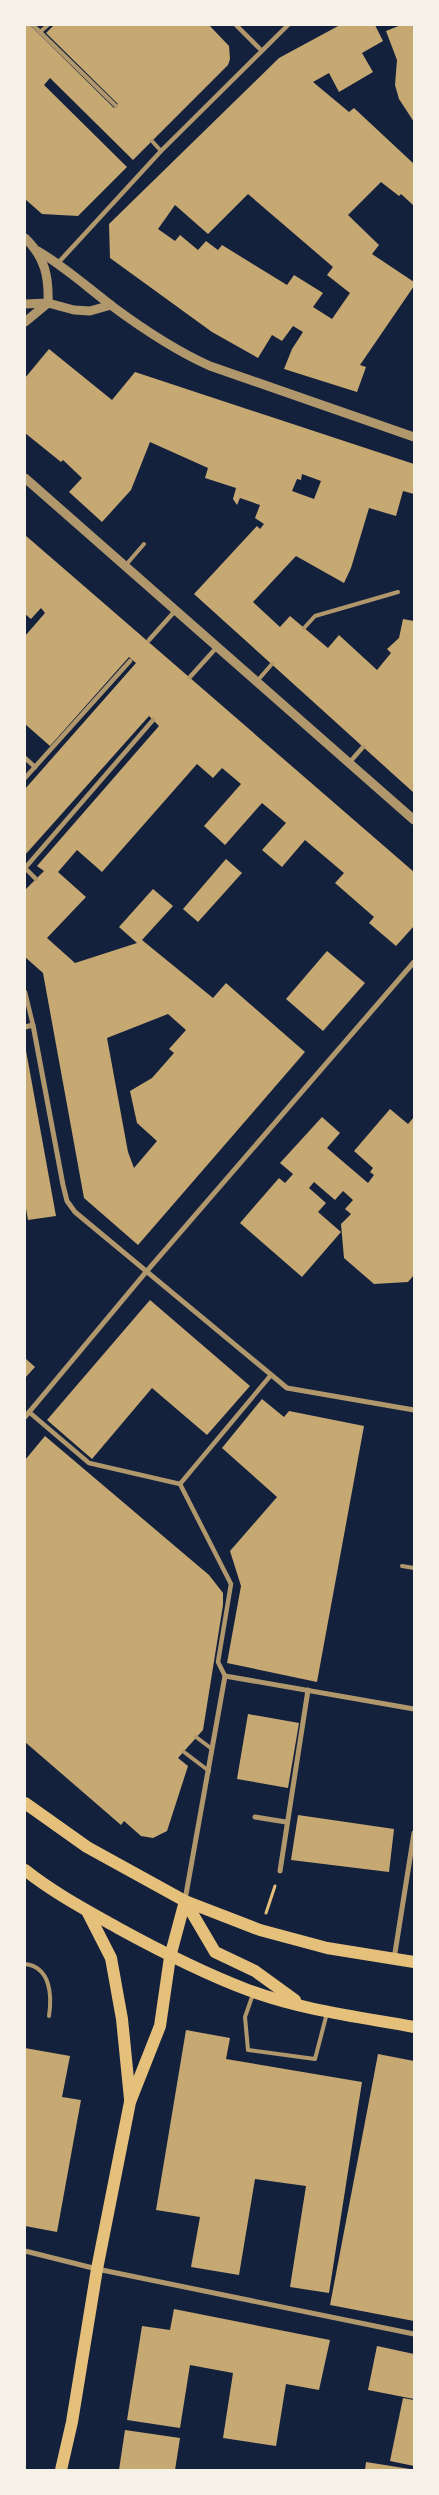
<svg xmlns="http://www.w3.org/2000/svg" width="439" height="2495" font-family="Figtree,sans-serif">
	<rect width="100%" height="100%" fill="#14213d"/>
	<g fill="#c6a872" fill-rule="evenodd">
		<path d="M25,25H30L114,108L118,104L46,33L54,25H209L229,46L230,59L228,65L133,160L50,78L44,85L127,167L78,216L42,214L25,199Z"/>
		<path d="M340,25H375L383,41L362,53L373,72L339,92L329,73L313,82L349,112L354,108L414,164L413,205L401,194L399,196L381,182L348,215L379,245L372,254L414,282V286L360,365L366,367L357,392L284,369L292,349L303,332L293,326L282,341L272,335L258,358L212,332L110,258L109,224L279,58ZM248,194L333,267L327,275L350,293L332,319L313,307L323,293L294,275L287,285L222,245L218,250L206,241L198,250L180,235L175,241L158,229L175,205L208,234Z"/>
		<path d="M401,25H414V122L399,99L395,85L397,60L386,31Z"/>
		<path d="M49,349L112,400L135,372L414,464V494L403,491L396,516L369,508L351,568L344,583L296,556L253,602L280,627L290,616L328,648L339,635L377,670L391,653L387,649L399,638L403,619L414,621V793L194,594L257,526L260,529L264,524L255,518L260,505L240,498L237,505L233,499L236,488L205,478L208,468L150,442L131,490L102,522L69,492L82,478L63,460L61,462L25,433V378ZM302,474L321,481L314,499L292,491L297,479L301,480Z"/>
		<path d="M25,535L414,872V926L396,946L369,923L374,917L335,883L344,873L305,840L282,867L262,850L286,823L262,803L225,845L204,826L241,784L222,768L213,778L197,764L102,872L77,850L58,872L86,897L47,938L75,963L137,943L119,927L153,889L173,906L142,940L213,998L226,983L305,1052L138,1245L84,1198L43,973L25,957V890L44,871L37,866L159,726L149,716L25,855V789L136,663L129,657L50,746L25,724V636L45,613L41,608L31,619L25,614ZM168,1014L186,1030L169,1049L174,1053L152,1078L130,1091L137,1123L157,1141L134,1168L128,1152L107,1038Z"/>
		<path d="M226,859L242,873L198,922L183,909Z"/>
		<path d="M327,951L365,983L323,1031L286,999Z"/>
		<path d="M25,1045L56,1216L28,1220L25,1203Z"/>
		<path d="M390,1109L408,1124L414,1117V1275L408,1282L374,1284L344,1258L341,1224L351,1214L345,1209L353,1200L343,1191L335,1200L314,1182L309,1188L326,1203L318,1212L341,1232L302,1277L240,1223L279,1178L285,1183L293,1174L280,1163L322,1117L340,1133L327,1148L368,1183L374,1175L370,1172L373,1168L354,1151Z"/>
		<path d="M150,1300L250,1386L207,1435L152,1388L92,1459L47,1420Z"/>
		<path d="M25,1358L35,1367L25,1378Z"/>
		<path d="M262,1399L284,1417L289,1411L364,1426L317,1682L227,1663L241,1586L230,1551L277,1497L222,1448Z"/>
		<path d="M45,1436L209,1575L223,1593V1605L203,1730L178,1758L188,1766L167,1831L153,1838L141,1836L124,1821L121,1825L25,1742V1460Z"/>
		<path d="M248,1714L299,1723L288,1788L237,1779Z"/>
		<path d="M298,1815L394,1829L389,1872L291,1860Z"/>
		<path d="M186,2030L230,2038L226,2059L362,2082L329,2293L290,2287L306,2186L255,2179L239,2275L191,2267L200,2217L156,2210Z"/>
		<path d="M25,2048L70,2056L62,2097L81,2100L57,2232L25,2226Z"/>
		<path d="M378,2054L414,2061V2321L330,2305Z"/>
		<path d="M174,2309L330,2340L319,2390L286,2384L276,2446L223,2438L233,2373L190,2365L180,2428L127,2420L142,2326L170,2330Z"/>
		<path d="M377,2346L414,2354V2399L368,2390Z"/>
		<path d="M403,2398L414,2400V2466L390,2461Z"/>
		<path d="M125,2430L180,2438L175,2470H119Z"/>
		<path d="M366,2462L410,2469L409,2470H365Z"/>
	</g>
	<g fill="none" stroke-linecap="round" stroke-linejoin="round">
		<path stroke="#e5c07b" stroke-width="3" d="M266,1913L275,1886"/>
		<g stroke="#b1986c" stroke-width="4">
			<path d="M33,25L116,106"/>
			<path d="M40,32L48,25"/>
			<path d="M152,141L161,151"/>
			<path d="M125,566L144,544"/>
			<path d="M304,628L315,616L398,592"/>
			<path d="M258,680L272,664"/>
			<path d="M402,1566L414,1568"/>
			<path d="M196,1737L212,1749"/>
			<path d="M184,1752L209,1771"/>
			<path d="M25,1964C51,1967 52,1996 49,2016"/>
			<path d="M253,1994L245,2017L248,2050L315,2059L327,2013"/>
		</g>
		<g stroke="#b1986c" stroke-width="4.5">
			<path d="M236,25L261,50"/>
			<path d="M58,263L161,151L288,25"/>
			<path d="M149,640L175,611"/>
			<path d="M190,677L217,647"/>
			<path d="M25,758L35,767"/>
			<path d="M349,763L363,747"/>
			<path d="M25,778L130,661"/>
			<path d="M25,868L153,720"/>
			<path d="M25,868L36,879"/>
			<path d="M25,992L33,1025"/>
			<path d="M29,1412L89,1463L180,1484L231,1584L218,1662L225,1676"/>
			<path d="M180,1484L271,1375"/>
		</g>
		<g stroke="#b1986c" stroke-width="5">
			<path d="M25,1027L33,1025L63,1185L67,1201L75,1212L287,1388L414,1410"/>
			<path d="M25,1417L146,1272L414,962"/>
			<path d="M255,1817L286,1822"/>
			<path d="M280,1871L308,1690"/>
			<path d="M185,1900L225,1676L414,1709"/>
			<path d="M394,1959L414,1833"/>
			<path d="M25,2251L97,2269L414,2334"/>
		</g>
		<g stroke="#b1986c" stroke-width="9">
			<path d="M25,238C45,257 49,277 48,303L25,322"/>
			<path d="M38,251C65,267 87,287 112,306C143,329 174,350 210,366L414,437"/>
			<path d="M25,304L48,303L74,310L90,311L111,305"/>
			<path d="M25,478L414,820"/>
		</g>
		<g stroke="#e5c07b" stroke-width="12">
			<path d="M25,1803L87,1847L185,1901L260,1930L327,1948L414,1962"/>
			<path d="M25,1870C54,1893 86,1910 118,1928C160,1951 203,1973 248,1990C301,2010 359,2017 414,2027"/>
			<path d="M185,1901L215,1952L255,1971L295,2000"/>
			<path d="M87,1911L111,1958L122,2019L130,2099"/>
			<path d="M61,2470L72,2422L97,2269L130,2102L160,2026L170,1957L185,1901"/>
		</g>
	</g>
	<rect width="439" height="2495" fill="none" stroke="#f6f1e7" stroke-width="52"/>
</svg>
